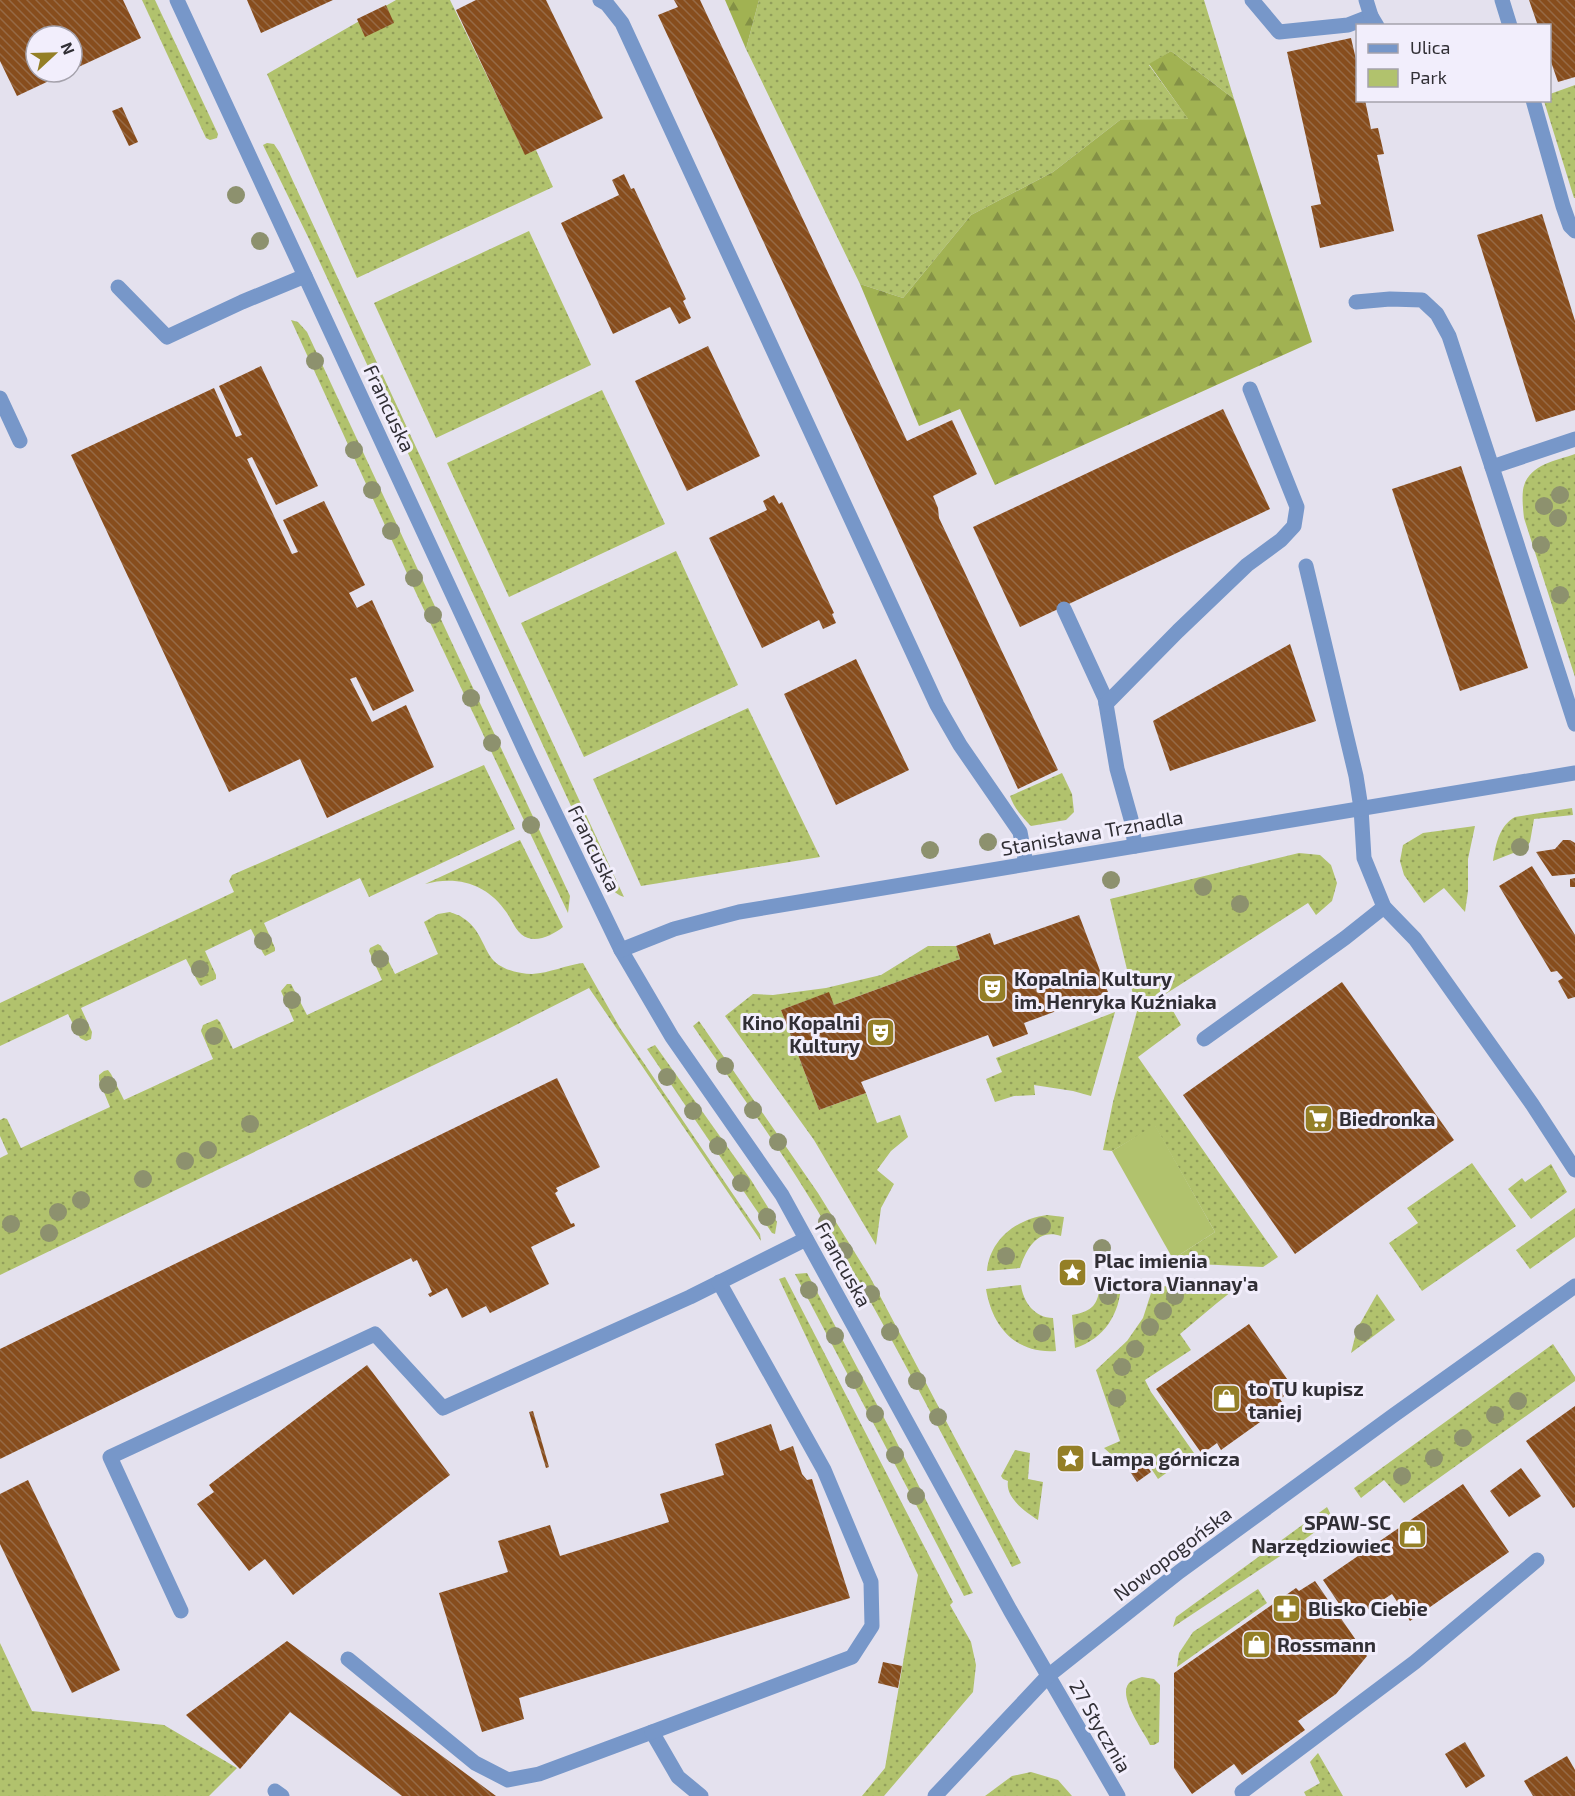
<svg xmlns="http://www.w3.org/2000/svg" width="1575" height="1796" font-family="'Exo 2',sans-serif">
	<defs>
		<pattern id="grass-dots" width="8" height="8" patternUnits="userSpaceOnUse" patternTransform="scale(1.5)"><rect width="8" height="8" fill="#b1c26d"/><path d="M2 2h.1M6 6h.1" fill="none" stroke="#919e5a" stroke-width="1.8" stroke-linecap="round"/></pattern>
		<pattern id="forest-firs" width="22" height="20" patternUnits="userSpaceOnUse" patternTransform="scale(1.5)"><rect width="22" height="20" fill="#a1b252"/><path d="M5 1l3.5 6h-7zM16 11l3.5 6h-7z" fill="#849145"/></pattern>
		<pattern id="building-back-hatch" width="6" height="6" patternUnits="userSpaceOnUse" patternTransform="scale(1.5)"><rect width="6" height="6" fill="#874d1d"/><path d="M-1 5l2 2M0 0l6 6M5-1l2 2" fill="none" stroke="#966a46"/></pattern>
	</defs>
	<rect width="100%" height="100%" fill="#e4e1ee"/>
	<g fill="url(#grass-dots)">
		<path d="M142,0H155L218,134L217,138L210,140L206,138Z"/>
		<path d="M396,0H450L525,154L536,150L553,187L357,278L267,74Z"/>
		<path d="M759,0H1204L1234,99L1171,51L1149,65L1189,120H1120L1053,172L971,215L903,298L860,284L746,49Z"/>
		<path d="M1575,85V198H1574L1544,101L1550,100V94Z"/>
		<path d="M267,143L274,144L280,153L624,897C611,893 607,882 601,871L310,241L263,145Z"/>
		<path d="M529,231L591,365L436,438L374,303Z"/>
		<path d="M291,320L298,322L307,332L570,896L568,913L416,593Z"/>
		<path d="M602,390L665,524L509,597L447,463Z"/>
		<path d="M1575,454V677L1524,518C1523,509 1522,499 1523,490C1527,465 1555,461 1575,454Z"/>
		<path d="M676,551L738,685L584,757L521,623Z"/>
		<path d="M748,708L820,857L641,886L593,779Z"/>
		<path d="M484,765L515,829L369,897L360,878L264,923L275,948V951L265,956L263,953L251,929L205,951L216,975V979L201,986L199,984L186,959L81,1008L92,1032L91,1039L86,1041L80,1038L68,1014L0,1046V1003L234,892L229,881L232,875Z"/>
		<path d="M1062,773L1072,794L1074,812L1066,820L1031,826C1022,817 1014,808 1010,796Z"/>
		<path d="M1572,808L1573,815L1534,819L1530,842L1526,848L1493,861C1496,844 1499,826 1515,817Z"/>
		<path d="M1475,826L1468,859V891L1465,912L1444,888L1424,903L1404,875L1400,861L1403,845L1423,833Z"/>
		<path d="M520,840L563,927C554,934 539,942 528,938C517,935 513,922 507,913C488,884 457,875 425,884Z"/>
		<path d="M1299,853L1320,855L1331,865L1337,883L1332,901L1316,915L1308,903L1164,995L1181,1025L1138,1057L1278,1257L1263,1267L1173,1263V1259L1215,1232L1155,1126L1112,1151L1103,1150L1113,1102L1137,1011L1110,899Z"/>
		<path d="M450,912C454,914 460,915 463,918C478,927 482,943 490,956C498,969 518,974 532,974C550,973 566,965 583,963L620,1028L760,1234L761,1241L589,988L494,1036L0,1275V1158L8,1154L0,1136V1120L4,1118L7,1119L21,1148L110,1107L99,1080V1075L104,1071L108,1070L111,1074L124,1100L213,1059L201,1031L203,1025L217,1019L220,1022L233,1049L294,1021L281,991L287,984H291L307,1015L382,980L369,951L370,948L378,944L381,946L395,974L438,954L424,922L438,914Z"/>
		<path d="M928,946H956L960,959L834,1005L828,993L781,1010L819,1110L866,1093L877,1123L900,1115L908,1137L891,1151L877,1170L894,1184L881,1208L876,1245L814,1140L725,1016L753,994L773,995L826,988L881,975Z"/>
		<path d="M1115,1012L1091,1096L1073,1091L1034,1085L1035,1095L1014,1096L995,1102L986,1079L1002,1072L996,1058Z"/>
		<path d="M699,1021L818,1193L870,1277L1021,1563L1012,1567C945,1441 881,1313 806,1192C771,1135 731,1081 693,1026Z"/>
		<path d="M655,1045L751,1180L777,1222L775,1234L772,1233L647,1049Z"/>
		<path d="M1472,1163L1516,1226L1422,1291L1389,1243L1418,1223L1407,1208Z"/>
		<path d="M1551,1164L1567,1192L1531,1219L1508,1189L1522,1178L1525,1182Z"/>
		<path d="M1575,1208V1237L1530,1269L1516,1250Z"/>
		<path d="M1047,1215L1064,1217L1061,1236C1037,1228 1026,1250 1020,1268L987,1271C990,1239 1017,1219 1047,1215Z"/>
		<path d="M807,1273L891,1431L973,1593L964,1596L795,1274Z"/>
		<path d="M785,1277L953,1602L950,1605L971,1642L976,1665L973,1692L884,1796H862L885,1768L918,1575L779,1279Z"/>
		<path d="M1245,1281L1217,1303L1180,1334L1191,1350L1145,1380L1151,1392L1194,1453L1158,1479L1141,1453L1122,1464L1104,1448L1120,1441L1096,1370L1127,1341L1143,1318L1153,1287Z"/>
		<path d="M1100,1284H1121C1120,1314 1104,1339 1075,1348L1072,1315C1093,1311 1098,1305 1100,1284Z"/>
		<path d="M1021,1285C1023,1302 1035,1318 1053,1318L1056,1351C1015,1354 992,1326 986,1289Z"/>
		<path d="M1377,1294L1395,1320L1351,1353L1357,1329Z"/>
		<path d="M1553,1344L1575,1377V1381L1404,1503L1384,1480L1361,1498L1354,1488Z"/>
		<path d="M1015,1450L1030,1453L1028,1479L1043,1482L1038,1520C1026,1512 1005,1498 1008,1481L1003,1479L1001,1476Z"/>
		<path d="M1327,1507L1333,1519L1294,1547L1173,1627L1176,1617Z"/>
		<path d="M1258,1589L1267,1603L1177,1667L1179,1653L1193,1632Z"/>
		<path d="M0,1643L32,1711L164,1725L237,1768L209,1796H0Z"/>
		<path d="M1142,1677L1154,1679L1160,1685L1159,1742L1154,1745H1150L1147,1739C1140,1727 1118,1695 1129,1683C1132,1680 1137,1679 1142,1677Z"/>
		<path d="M1318,1753L1343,1796H1306L1304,1792L1320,1783L1310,1762Z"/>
		<path d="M1031,1772L1058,1780L1072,1796H985L1012,1776Z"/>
	</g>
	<g fill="url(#forest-firs)">
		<path d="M725,0H759L746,49Z"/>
		<path d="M1171,51L1234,99L1312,342L995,485L960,409L919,426L860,284L903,298L971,215L1053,172L1120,120L1188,119L1149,64Z"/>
	</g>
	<path fill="#b1c26d" d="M1155,1125L1215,1232L1173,1259L1112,1151Z"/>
	<g fill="url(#building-back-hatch)">
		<path d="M0,0H123L141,38L72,70V36H36V72H68L17,96L0,61Z"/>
		<path d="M247,0H333L261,33Z"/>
		<path d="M476,0H546L603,118L525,155L456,10Z"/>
		<path d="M674,0H700L907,441L952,420L977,474L933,496L938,508L939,518L1058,770L1018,789L658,15L678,7Z"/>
		<path d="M1529,0H1575V77L1558,82L1550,59V26H1538Z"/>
		<path d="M386,5L394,23L365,37L357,19Z"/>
		<path d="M1351,38L1358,68V100H1365L1371,129L1378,128L1384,154L1377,155L1394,231L1320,248L1311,206L1321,204L1287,52Z"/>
		<path d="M122,107L138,142L129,146L112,111Z"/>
		<path d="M624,174L631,189L634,188L686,299L683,301L691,318L679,324L670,307L613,334L561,223L619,195L612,180Z"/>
		<path d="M1542,214L1575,321V410L1536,422L1477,235Z"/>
		<path d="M708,346L760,456L687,491L635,381Z"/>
		<path d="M261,366L318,486L276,505L252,457L247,459L292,554L298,552L283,520L324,501L365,585L349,593L357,608L372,600L414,691L373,711L356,677L350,679L372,722L406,705L434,767L327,818L300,759L229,792L71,455L214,388L236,437L242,435L219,386Z"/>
		<path d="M1223,409L1270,509L1020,627L973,527Z"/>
		<path d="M1461,466L1528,668L1460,691L1392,489Z"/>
		<path d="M774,495L779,504L782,502L834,613L832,614L836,623L823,629L819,620L762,648L709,538L767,510L763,501Z"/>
		<path d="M1290,644L1316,721L1170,771L1153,721Z"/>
		<path d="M856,659L909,770L836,805L784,694Z"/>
		<path d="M1563,840H1570L1575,843V874L1552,876L1536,852L1555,849Z"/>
		<path d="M1532,866L1575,935V997L1568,999L1558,981L1563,978L1557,971L1551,972L1499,886Z"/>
		<path d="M1575,878V887H1570V879Z"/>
		<path d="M1079,915L1108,992L1024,1023L1028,1034L993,1047L988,1035L861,1082L866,1093L819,1110L781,1010L829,992L834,1005L960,959L956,946L990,933L994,945Z"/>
		<path d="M1342,982L1454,1140L1295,1254L1183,1095Z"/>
		<path d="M557,1078L600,1167L556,1188L558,1191L555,1193L571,1224L574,1223L575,1226L531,1247L549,1284L490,1313L486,1306L462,1318L447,1288L430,1297L428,1294L432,1292L417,1260L413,1262L411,1258L0,1459V1349Z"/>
		<path d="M1249,1324L1294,1389L1280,1399L1284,1405L1221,1450L1217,1443L1202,1454L1156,1389Z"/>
		<path d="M367,1365L450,1475L293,1595L265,1559L249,1571L197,1504L214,1492L209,1485Z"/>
		<path d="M1575,1406V1507L1573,1508L1526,1441Z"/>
		<path d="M533,1411L549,1467L546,1468L529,1412Z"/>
		<path d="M771,1424L780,1451L793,1446L802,1474L807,1480L812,1479L850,1598L519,1698L524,1719L482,1732L439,1593L508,1572L498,1541L550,1525L560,1556L669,1522L660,1494L724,1475L715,1444Z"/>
		<path d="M1143,1460L1151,1472L1137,1482L1129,1470Z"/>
		<path d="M1521,1468L1541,1496L1509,1517L1490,1491Z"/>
		<path d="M28,1480L120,1670L72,1693L0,1544V1494Z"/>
		<path d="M1463,1484L1509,1552L1410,1621L1392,1594L1361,1614L1356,1607L1346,1614L1323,1580Z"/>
		<path d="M1315,1581L1367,1656L1336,1694L1298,1721L1305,1730L1242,1775L1234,1764L1192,1794L1174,1768V1673L1296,1588L1299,1591Z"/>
		<path d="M287,1641L496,1796H402L290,1712L240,1769L186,1715Z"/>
		<path d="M883,1662L902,1666L898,1688L878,1683Z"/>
		<path d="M1465,1742L1485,1776L1466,1788L1445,1754Z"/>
		<path d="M1567,1756L1575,1770V1796H1533L1524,1781Z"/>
	</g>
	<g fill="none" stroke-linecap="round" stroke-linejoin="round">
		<g stroke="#7797c9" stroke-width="15">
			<path d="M177,0L528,757L621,950L672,1037L782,1195L1010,1610L1118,1796"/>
			<path d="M600,0L607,4L622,23L937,705L960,745L1020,832L1026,864"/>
			<path d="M1252,0L1279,32L1348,25L1371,16L1377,26"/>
			<path d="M1366,0L1371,16"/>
			<path d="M1502,0L1510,26"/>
			<path d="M1533,100L1563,206L1570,226L1575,231"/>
			<path d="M118,287L167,337L242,302L305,276"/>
			<path d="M1356,302L1390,299L1422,300L1437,314L1449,336L1492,467"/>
			<path d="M0,398L20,441"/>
			<path d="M1575,439L1492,467L1575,724"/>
			<path d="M1306,566L1356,776L1361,808L1364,858L1384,907L1415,939L1532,1104L1575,1170"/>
			<path d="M1064,609L1105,698L1117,769L1131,819L1135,846"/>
			<path d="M1106,704L1178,631L1247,565L1281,540L1294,526L1297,507L1250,389"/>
			<path d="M621,950L674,929L739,912L1575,773"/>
			<path d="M1204,1039L1345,938L1384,907"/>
			<path d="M181,1611L110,1457L375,1334L443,1408L690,1297L806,1239"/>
			<path d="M348,1659L475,1763L508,1780L539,1774L652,1732L678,1777L701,1796"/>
			<path d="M652,1732L852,1657L872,1626L871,1582L824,1470L719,1282"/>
			<path d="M275,1791L282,1796"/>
			<path d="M1242,1792L1415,1662L1537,1560"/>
			<path d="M935,1796L1048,1676L1179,1572L1394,1415L1575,1286"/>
		</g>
	</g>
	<g fill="#8d916e">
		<circle cx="236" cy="195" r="9"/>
		<circle cx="260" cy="241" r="9"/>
		<circle cx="315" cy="361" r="9"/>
		<circle cx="354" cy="450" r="9"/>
		<circle cx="372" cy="490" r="9"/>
		<circle cx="1560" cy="495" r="9"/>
		<circle cx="1544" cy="506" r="9"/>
		<circle cx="1558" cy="518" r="9"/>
		<circle cx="391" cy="531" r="9"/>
		<circle cx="1541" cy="545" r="9"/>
		<circle cx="414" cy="578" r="9"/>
		<circle cx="1560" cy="595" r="9"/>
		<circle cx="433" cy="615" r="9"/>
		<circle cx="471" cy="698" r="9"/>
		<circle cx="492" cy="743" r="9"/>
		<circle cx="531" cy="825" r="9"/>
		<circle cx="988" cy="842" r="9"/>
		<circle cx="1520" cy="847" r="9"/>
		<circle cx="930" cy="850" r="9"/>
		<circle cx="1111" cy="880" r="9"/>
		<circle cx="1203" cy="887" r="9"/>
		<circle cx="1240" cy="904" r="9"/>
		<circle cx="263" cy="941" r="9"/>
		<circle cx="380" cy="959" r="9"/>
		<circle cx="200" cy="969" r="9"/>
		<circle cx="292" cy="1000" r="9"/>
		<circle cx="80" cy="1027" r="9"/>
		<circle cx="214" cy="1036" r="9"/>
		<circle cx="725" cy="1066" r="9"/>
		<circle cx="667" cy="1077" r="9"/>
		<circle cx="108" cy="1085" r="9"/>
		<circle cx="753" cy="1110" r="9"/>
		<circle cx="693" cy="1111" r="9"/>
		<circle cx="250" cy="1124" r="9"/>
		<circle cx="778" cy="1142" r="9"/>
		<circle cx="718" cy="1146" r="9"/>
		<circle cx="208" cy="1150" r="9"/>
		<circle cx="185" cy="1161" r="9"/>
		<circle cx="143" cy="1179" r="9"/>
		<circle cx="741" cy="1183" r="9"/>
		<circle cx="81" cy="1200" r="9"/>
		<circle cx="58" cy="1212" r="9"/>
		<circle cx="767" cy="1217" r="9"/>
		<circle cx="827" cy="1222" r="9"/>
		<circle cx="11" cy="1224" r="9"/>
		<circle cx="1042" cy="1226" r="9"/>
		<circle cx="49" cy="1233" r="9"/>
		<circle cx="1102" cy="1248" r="9"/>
		<circle cx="844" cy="1251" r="9"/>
		<circle cx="1006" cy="1256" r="9"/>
		<circle cx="809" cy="1290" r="9"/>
		<circle cx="871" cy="1294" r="9"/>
		<circle cx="1108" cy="1296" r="9"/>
		<circle cx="1175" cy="1296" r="9"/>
		<circle cx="1163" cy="1311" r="9"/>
		<circle cx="1150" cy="1327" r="9"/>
		<circle cx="1083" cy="1331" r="9"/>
		<circle cx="890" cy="1332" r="9"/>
		<circle cx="1363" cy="1332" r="9"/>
		<circle cx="1042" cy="1333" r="9"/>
		<circle cx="835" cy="1336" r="9"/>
		<circle cx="1135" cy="1349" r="9"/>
		<circle cx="1122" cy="1367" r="9"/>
		<circle cx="854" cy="1380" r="9"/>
		<circle cx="917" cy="1381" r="9"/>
		<circle cx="1117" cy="1398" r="9"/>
		<circle cx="1518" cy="1401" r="9"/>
		<circle cx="875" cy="1414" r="9"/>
		<circle cx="1495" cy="1415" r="9"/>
		<circle cx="938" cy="1417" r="9"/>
		<circle cx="1463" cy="1438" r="9"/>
		<circle cx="895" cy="1455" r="9"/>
		<circle cx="1434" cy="1458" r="9"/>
		<circle cx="1402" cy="1476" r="9"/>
		<circle cx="916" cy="1496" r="9"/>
	</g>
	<defs>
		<symbol id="theatre-square" viewBox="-11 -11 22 22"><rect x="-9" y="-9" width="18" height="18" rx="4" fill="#947f26" stroke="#f2eefc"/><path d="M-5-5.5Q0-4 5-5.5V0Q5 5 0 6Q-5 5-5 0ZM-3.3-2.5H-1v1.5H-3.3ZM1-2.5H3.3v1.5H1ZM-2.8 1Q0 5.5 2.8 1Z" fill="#fff"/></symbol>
		<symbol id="supermarket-square" viewBox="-11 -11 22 22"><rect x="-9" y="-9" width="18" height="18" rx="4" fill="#947f26" stroke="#f2eefc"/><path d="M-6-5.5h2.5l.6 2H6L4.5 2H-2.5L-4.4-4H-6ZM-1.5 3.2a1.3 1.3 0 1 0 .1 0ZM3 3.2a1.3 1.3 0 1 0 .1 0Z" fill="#fff"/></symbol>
		<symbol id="sight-square" viewBox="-11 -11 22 22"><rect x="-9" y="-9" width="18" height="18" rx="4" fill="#947f26" stroke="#f2eefc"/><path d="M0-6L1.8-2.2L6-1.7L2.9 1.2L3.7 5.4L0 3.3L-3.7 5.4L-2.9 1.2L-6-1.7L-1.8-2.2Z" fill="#fff"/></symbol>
		<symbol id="shop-square" viewBox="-11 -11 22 22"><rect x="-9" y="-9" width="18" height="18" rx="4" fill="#947f26" stroke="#f2eefc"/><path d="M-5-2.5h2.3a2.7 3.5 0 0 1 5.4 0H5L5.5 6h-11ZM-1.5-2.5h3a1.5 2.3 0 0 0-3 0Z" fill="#fff"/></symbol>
		<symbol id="pharmacy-square" viewBox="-11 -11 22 22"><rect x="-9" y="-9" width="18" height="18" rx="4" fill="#947f26" stroke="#f2eefc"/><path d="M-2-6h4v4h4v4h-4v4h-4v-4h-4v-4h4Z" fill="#fff"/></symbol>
	</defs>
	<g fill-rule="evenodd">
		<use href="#theatre-square" x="976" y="972" width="33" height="33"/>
		<use href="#theatre-square" x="864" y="1016" width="33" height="33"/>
		<use href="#supermarket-square" x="1302" y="1102" width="33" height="33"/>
		<use href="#sight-square" x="1056" y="1256" width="33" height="33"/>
		<use href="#shop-square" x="1210" y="1382" width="33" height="33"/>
		<use href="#sight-square" x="1054" y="1442" width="33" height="33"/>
		<use href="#shop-square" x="1396" y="1518" width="33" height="33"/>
		<use href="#pharmacy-square" x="1270" y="1592" width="33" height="33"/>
		<use href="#shop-square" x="1240" y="1628" width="33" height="33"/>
	</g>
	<g text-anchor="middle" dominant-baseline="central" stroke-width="6" stroke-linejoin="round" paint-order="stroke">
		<g font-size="20" fill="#312f35" stroke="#f2eefc">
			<text transform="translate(390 408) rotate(65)">Francuska</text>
			<text transform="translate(1092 832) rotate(-10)">Stanisława Trznadla</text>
			<text transform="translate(595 848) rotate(64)">Francuska</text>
			<text transform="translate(844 1264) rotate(61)">Francuska</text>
			<text transform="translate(1172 1553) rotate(-37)">Nowopogońska</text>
			<text transform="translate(1101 1726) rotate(60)">27 Stycznia</text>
		</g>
		<g font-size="20" font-weight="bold" fill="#312f35" stroke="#f2eefc" text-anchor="start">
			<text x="1014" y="978">Kopalnia Kultury<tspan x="1014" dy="23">im. Henryka Kuźniaka</tspan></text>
			<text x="860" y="1022" text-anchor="end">Kino Kopalni<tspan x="860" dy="23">Kultury</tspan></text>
			<text x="1339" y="1118">Biedronka</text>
			<text x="1094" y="1260">Plac imienia<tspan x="1094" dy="23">Victora Viannay'a</tspan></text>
			<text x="1248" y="1388">to TU kupisz<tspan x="1248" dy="23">taniej</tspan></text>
			<text x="1091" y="1458">Lampa górnicza</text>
			<text x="1391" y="1522" text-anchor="end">SPAW-SC<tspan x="1391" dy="23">Narzędziowiec</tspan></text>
			<text x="1308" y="1608">Blisko Ciebie</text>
			<text x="1277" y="1644">Rossmann</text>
		</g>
	</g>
	<rect x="1356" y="24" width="195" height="78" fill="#f2eefc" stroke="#a5a2ac" stroke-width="1.5"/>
	<rect x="1368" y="44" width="30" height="9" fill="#7797c9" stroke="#a5a2ac" stroke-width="1.5"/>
	<text x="1410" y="54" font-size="18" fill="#312f35">Ulica</text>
	<rect x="1368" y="69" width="30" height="18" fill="#b1c26d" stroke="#a5a2ac" stroke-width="1.5"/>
	<text x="1410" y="84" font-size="18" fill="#312f35">Park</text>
	<g transform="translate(54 54) rotate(68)"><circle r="28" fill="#f2eefc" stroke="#a5a2ac" stroke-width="1.5"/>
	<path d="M0-4.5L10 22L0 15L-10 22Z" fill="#947f26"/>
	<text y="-9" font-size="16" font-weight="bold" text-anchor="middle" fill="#312f35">N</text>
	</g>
</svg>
